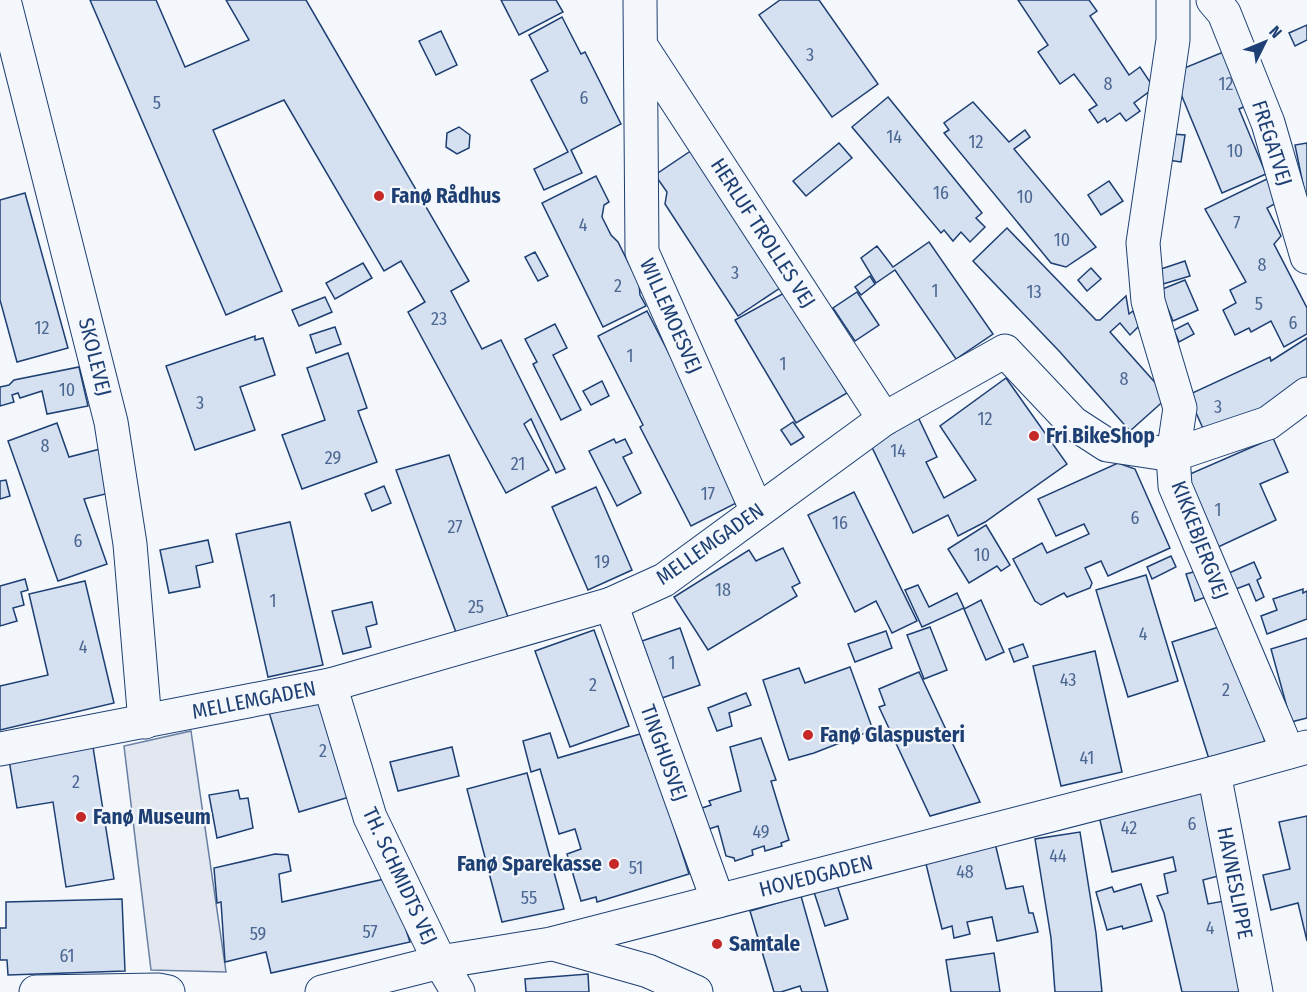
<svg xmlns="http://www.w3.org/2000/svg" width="1307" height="992" font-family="'Fira Sans Condensed',sans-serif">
	<rect width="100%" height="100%" fill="#f4f7fb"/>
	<path fill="#e3e8f0" stroke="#687fa3" stroke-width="1.5" d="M191,731L226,972L151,970L124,746Z"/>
	<g fill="#d5e0f0" stroke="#1d3f73" stroke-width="1.5">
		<path d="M90,0H156L185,67L249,40L226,0H306L469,281L451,291L482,349L501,340L565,469L556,473L531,419L524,424L549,470L506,493L408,312L425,302L401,261L384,271L284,100L213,130L282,291L226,315Z"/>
		<path d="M501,0H556L563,12L519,35Z"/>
		<path d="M780,0H819L878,84L832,117L759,15Z"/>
		<path d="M1018,0H1089L1097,11L1090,16L1129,75L1140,67L1154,88L1134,103L1140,111L1126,121L1120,113L1107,122L1105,118L1098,123L1089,110L1097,105L1074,74L1060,84L1038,52L1048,45Z"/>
		<path d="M562,17L581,54L585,52L621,124L571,150L582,173L544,190L534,169L568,152L531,80L548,71L529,35Z"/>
		<path d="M1307,25V40L1295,46L1289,33Z"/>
		<path d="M441,31L457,65L436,75L419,41Z"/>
		<path d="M1233,48L1255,102L1239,109L1266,174L1222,193L1176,82L1182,69Z"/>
		<path d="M888,97L982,213L976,218L985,227L970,242L961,232L953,241L944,230L941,233L852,127Z"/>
		<path d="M973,102L1009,142L1025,130L1030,137L1014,149L1096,247L1066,267L1051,263L944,133L949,130L944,123Z"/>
		<path d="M459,127L470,135L469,148L457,154L446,147L447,133Z"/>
		<path d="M1172,134L1185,135L1181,162L1168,160Z"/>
		<path d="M839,143L852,158L806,196L793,181Z"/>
		<path d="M1307,143V204L1295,145Z"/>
		<path d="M701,144L783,286L738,316L665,204L667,192L655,175Z"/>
		<path d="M596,176L609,202L604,205L602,217L611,235L618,242L639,284L640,295L646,306L603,327L542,203Z"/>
		<path d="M1271,177L1282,200L1267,208L1281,236L1274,244L1307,308V334L1284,347L1271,321L1251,332L1249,328L1235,335L1223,310L1236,303L1230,290L1246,282L1205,209Z"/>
		<path d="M1109,181L1123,201L1101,215L1088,195Z"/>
		<path d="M25,193L68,348L17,362L0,300V200Z"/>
		<path d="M1007,228L1096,320H1100L1126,296L1129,314L1133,311L1139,326L1130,335L1120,323L1110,332L1168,397L1130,431L1060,352L973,261Z"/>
		<path d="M929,242L993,334L956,359L895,270L876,283L861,258L877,246L893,267Z"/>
		<path d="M535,252L548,276L538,281L525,257Z"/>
		<path d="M1185,261L1190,276L1163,284L1158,270Z"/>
		<path d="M363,263L372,278L335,299L326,283Z"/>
		<path d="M1091,268L1101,279L1087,291L1078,280Z"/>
		<path d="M870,276L875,284L861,295L855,287Z"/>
		<path d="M1185,280L1198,310L1173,321L1160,290Z"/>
		<path d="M786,292L847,393L796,423L735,320Z"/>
		<path d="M857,292L879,325L855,341L833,308Z"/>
		<path d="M325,297L332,312L299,326L292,310Z"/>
		<path d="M647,311L744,499L691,526L640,427L643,425L598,336Z"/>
		<path d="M1188,323L1194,334L1179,342L1174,330Z"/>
		<path d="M555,324L567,348L553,355L581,410L561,420L533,364L537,362L525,339Z"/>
		<path d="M335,327L341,344L316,353L310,335Z"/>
		<path d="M255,336V340L263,338L275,375L240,387L255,430L195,450L166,366Z"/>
		<path d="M1307,338V383L1287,397L1206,435L1188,395L1270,357L1271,361Z"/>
		<path d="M348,353L367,408L358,411L377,462L302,489L282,435L325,420L307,368Z"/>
		<path d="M79,367L88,406L47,414L42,391L20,398L18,393L12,395L14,402L0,406V387L9,385L14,380Z"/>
		<path d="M1006,378L1067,464L985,522L958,536L948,515L913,533L869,441L918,417L937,457L926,462L944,498L976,480L940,426Z"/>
		<path d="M602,381L609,396L591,405L583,391Z"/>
		<path d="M793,422L804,437L791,445L781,430Z"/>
		<path d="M57,423L69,457L104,448L114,492L84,499L107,564L58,581L8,441Z"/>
		<path d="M1273,438L1288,472L1260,484L1276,520L1216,548L1187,484L1190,474Z"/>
		<path d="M614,439L616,443L625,439L632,453L623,457L641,493L617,506L589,451Z"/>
		<path d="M449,455L508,617L457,635L396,470Z"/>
		<path d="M1118,463L1135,469L1170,548L1108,576L1101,561L1085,568L1092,583L1090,588L1067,597L1064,593L1041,605L1035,601L1013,559L1042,543L1047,553L1089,534L1084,524L1056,536L1038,499Z"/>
		<path d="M6,480L10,496L0,499V481Z"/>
		<path d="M384,486L391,503L372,511L365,494Z"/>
		<path d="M596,487L632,570L588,590L552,507Z"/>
		<path d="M854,492L917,621L892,633L876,601L855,612L808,515Z"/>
		<path d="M290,522L323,665L268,677L236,534Z"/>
		<path d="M986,525L1010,565L1001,571L997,566L969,583L948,549Z"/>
		<path d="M208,540L213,562L196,566L200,587L169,593L160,550Z"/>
		<path d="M783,548L800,583L792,587L797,596L708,650L674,597L749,550L756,561Z"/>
		<path d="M1171,556L1176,567L1152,579L1147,567Z"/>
		<path d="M1254,562L1261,578L1257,580L1264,597L1256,601L1249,584L1236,589L1229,573Z"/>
		<path d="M1197,571L1206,597L1195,601L1186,574Z"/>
		<path d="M1146,575L1178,681L1128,697L1096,590Z"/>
		<path d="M25,579L28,590L21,592L24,605L13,608L17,621L0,626V586Z"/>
		<path d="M85,581L114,703L0,730V686L48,675L29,594Z"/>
		<path d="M918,585L929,607L957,593L964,608L922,627L905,590Z"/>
		<path d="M1303,589V593L1307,591V619L1267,634L1261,616L1277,610L1273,599Z"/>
		<path d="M981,600L1004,652L986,660L964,609Z"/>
		<path d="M372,602L377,624L366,627L371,647L343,654L332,611Z"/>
		<path d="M1228,624L1265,742L1209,759L1172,642Z"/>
		<path d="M930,627L947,670L924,679L907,635Z"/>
		<path d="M680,628L700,685L662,698L642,641Z"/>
		<path d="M594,630L629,726L570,747L535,651Z"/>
		<path d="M886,631L892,648L855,662L848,644Z"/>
		<path d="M1307,638V718L1291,722L1271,649Z"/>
		<path d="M1023,644L1028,657L1014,662L1009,649Z"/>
		<path d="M1095,651L1122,772L1061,786L1033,666Z"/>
		<path d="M850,667L873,730L814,753L789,760L763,680L799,668L805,683Z"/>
		<path d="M919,672L980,802L930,816L879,707L885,705L879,689Z"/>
		<path d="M746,693L751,705L729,713L732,726L717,731L708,708Z"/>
		<path d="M327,694L356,795L299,812L269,712Z"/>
		<path d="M550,733L558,758L640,734L646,751L649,750L689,874L597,902L596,897L581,901L567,854L581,849L575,829L559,834L540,769L531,772L523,741Z"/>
		<path d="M761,738L776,780L771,781L789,840L781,843L782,846L765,851L764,846L752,850L753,855L735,861L734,858L726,856L718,826L709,829L702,808L711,805L709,801L741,791L730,747Z"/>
		<path d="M93,747L114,879L66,887L53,802L17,808L9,760Z"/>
		<path d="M452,747L459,776L398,791L390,762Z"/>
		<path d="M527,773L564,909L502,922L467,789Z"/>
		<path d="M238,790L240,799L248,798L253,828L217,838L209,795Z"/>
		<path d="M1205,791L1222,875L1203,880L1208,904L1224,901L1244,992H1182L1164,913L1157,896L1168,893L1164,874L1176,871L1173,857L1112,872L1099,816Z"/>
		<path d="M1307,816V941L1298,903L1271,910L1263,875L1290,869L1279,822Z"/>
		<path d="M1080,832L1096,933L1102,992H1055L1051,938L1035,839Z"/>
		<path d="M995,843L1006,889L1023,886L1029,913H1033L1038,932L997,941L992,917L967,922L970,934L954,938L952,926L942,929L925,860Z"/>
		<path d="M275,854L288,855L291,871L279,874L282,902L389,878L410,942L271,973L266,952L225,962L221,902L217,903L214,868Z"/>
		<path d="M1141,884L1152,921L1123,929L1122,926L1107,930L1096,892L1112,887L1114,892Z"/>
		<path d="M837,885L848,919L825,926L814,892Z"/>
		<path d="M801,896L828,992H802L800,986L781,992H774L750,911Z"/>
		<path d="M122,899L125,971L8,975L7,960H0V928H6V902Z"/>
		<path d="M994,953L1000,992H951L946,960Z"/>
		<path d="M588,974L589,992H526L525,979Z"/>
	</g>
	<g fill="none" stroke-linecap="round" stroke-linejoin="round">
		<defs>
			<g id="minor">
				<path d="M4,0L111,422L130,544L145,722"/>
				<path d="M640,0L642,252L757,511"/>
				<path d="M1173,0V40L1143,243L1148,301L1180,408L1173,455L1175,486L1288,752"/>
				<path d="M1213,0L1224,13L1268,123L1307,257"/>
				<path d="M641,46L884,419"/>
				<path d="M611,604L718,901"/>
				<path d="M330,685L370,817L440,962L458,992"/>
				<path d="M0,749L330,685L611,604L664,580L884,419L1005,351L1073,423L1107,445L1173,455L1268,423L1307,394"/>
				<path d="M1214,773L1256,992"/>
				<path d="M553,944L648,971L696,992"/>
				<path d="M36,992L158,990L168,992"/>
				<path d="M322,992L440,962L551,944L1214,773L1307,747"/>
			</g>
		</defs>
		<use href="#minor" stroke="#1d3f73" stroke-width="35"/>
		<use href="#minor" stroke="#f4f7fb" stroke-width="33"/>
	</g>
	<g fill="#c62828" stroke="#f4f7fb" stroke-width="2">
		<circle cx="379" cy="196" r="6"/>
		<circle cx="1034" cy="436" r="6"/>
		<circle cx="808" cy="735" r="6"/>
		<circle cx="81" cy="817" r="6"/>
		<circle cx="614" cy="864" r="6"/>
		<circle cx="717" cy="944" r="6"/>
	</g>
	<g text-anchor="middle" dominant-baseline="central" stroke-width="4.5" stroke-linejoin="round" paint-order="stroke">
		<g font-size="18" fill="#4b6792">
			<text x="810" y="55">3</text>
			<text x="1108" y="84">8</text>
			<text x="1226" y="84">12</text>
			<text x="584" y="98">6</text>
			<text x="157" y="103">5</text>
			<text x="894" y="137">14</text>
			<text x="976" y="142">12</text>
			<text x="1235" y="151">10</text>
			<text x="941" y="193">16</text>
			<text x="1025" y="197">10</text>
			<text x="1237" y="223">7</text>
			<text x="583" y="225">4</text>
			<text x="1062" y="240">10</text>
			<text x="1262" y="265">8</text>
			<text x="735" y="273">3</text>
			<text x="618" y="286">2</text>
			<text x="935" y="291">1</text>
			<text x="1034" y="292">13</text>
			<text x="1259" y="304">5</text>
			<text x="439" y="319">23</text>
			<text x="1293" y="323">6</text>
			<text x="42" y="328">12</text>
			<text x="630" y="356">1</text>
			<text x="783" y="364">1</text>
			<text x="1124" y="379">8</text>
			<text x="67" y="390">10</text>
			<text x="200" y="403">3</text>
			<text x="1218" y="407">3</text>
			<text x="985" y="419">12</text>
			<text x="45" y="446">8</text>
			<text x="898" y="451">14</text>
			<text x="333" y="458">29</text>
			<text x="518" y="464">21</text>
			<text x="708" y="494">17</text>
			<text x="1218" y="510">1</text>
			<text x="1135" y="518">6</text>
			<text x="840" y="523">16</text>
			<text x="455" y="527">27</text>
			<text x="78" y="541">6</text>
			<text x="982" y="555">10</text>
			<text x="602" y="562">19</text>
			<text x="723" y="590">18</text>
			<text x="273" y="601">1</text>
			<text x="476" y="607">25</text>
			<text x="1143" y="634">4</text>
			<text x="83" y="647">4</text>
			<text x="672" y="663">1</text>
			<text x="1068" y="680">43</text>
			<text x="593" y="685">2</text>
			<text x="1226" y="690">2</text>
			<text x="323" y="751">2</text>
			<text x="1087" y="758">41</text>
			<text x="76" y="782">2</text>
			<text x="1192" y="824">6</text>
			<text x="1129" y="828">42</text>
			<text x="761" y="832">49</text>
			<text x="1058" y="856">44</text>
			<text x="636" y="868">51</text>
			<text x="965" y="872">48</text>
			<text x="529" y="898">55</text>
			<text x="1210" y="928">4</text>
			<text x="370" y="932">57</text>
			<text x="258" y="934">59</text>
			<text x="67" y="956">61</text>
		</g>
		<g font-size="21" fill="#1d3f73" stroke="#f4f7fb">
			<text transform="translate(1272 143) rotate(72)">FREGATVEJ</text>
			<text transform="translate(763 233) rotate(57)">HERLUF TROLLES VEJ</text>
			<text transform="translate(671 316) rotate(66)">WILLEMOESVEJ</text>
			<text transform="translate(95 357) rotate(76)">SKOLEVEJ</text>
			<text transform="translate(1200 540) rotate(69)">KIKKEBJERGVEJ</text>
			<text transform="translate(710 544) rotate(-35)">MELLEMGADEN</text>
			<text transform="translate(254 700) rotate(-11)">MELLEMGADEN</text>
			<text transform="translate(664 753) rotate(70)">TINGHUSVEJ</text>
			<text transform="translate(400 876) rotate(65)">TH. SCHMIDTS VEJ</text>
			<text transform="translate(816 876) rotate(-14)">HOVEDGADEN</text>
			<text transform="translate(1235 883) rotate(79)">HAVNESLIPPE</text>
		</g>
		<g font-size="21" font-weight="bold" fill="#1d3f73" stroke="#f4f7fb" text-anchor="start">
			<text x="391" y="196">Fanø Rådhus</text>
			<text x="1046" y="436">Fri BikeShop</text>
			<text x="820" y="735">Fanø Glaspusteri</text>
			<text x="93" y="817">Fanø Museum</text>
			<text x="602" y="864" text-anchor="end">Fanø Sparekasse</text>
			<text x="729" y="944">Samtale</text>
		</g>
	</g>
	<g transform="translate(1265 42) rotate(47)" stroke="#f4f7fb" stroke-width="4.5" paint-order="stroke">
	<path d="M0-4.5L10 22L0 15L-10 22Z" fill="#1d3f73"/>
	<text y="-9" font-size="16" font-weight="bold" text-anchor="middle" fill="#1d3f73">N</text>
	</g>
</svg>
